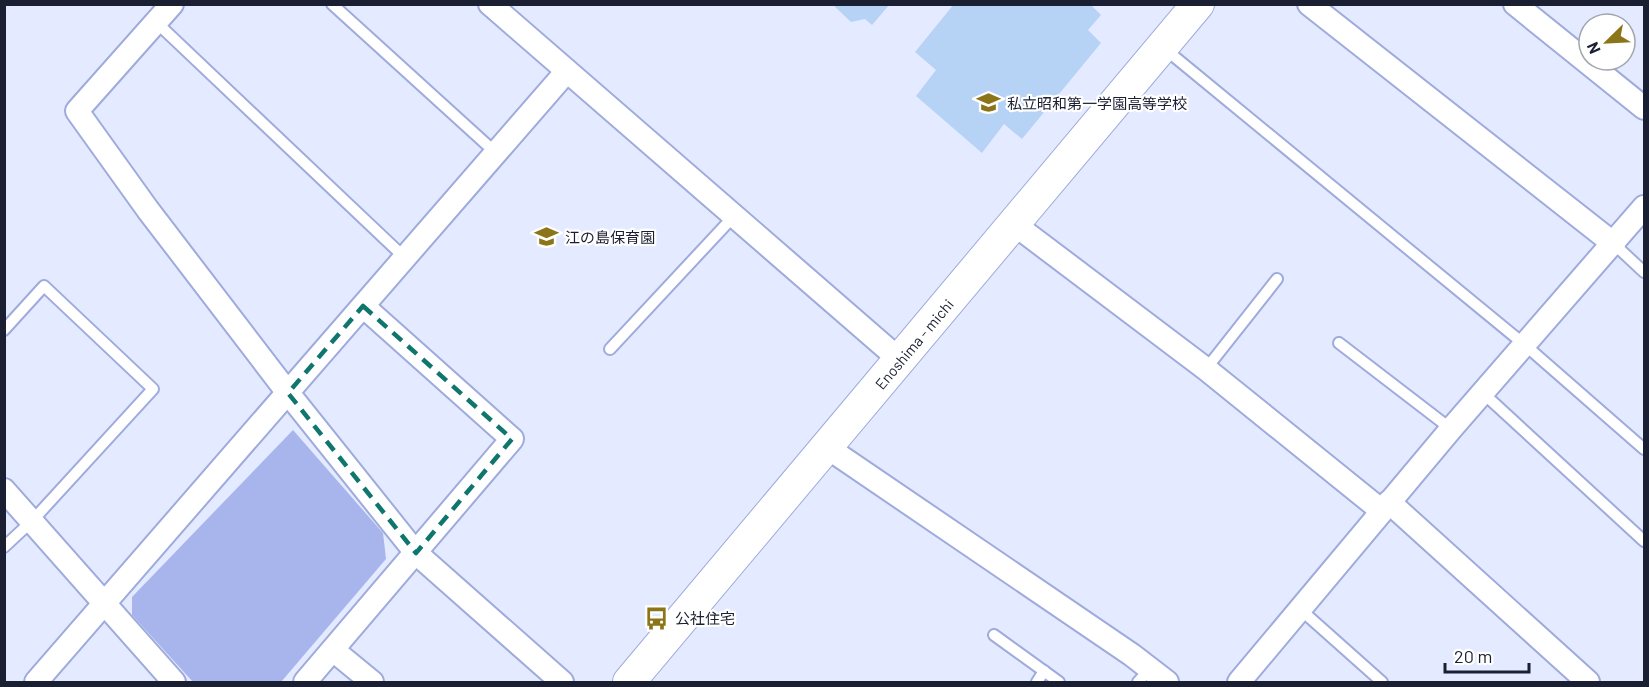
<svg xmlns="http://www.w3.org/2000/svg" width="1649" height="687" font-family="Barlow,'Noto Sans JP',sans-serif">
	<rect width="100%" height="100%" fill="#e4eaff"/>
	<path fill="#a7b5ec" d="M293,430L383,533L386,559L281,682H193L132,615V597Z"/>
	<g fill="#b6d3f6">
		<path d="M832,4H890L872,25L865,19L851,22Z"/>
		<path d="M954,4H1090L1101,15L1088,30L1101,43L1022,139L1004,124L982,153L916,96L936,70L915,52Z"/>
	</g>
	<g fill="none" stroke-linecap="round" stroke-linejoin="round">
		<defs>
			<g id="lane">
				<path d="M332,4L496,153"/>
				<path d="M156,22L405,258"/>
				<path d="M1165,49L1525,345L1644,449"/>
				<path d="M1614,244L1644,272"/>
				<path d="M4,330L44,286L153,389L33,520L4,547"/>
				<path d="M1339,343L1451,429"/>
				<path d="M610,349L734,216"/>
				<path d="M1206,369L1277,279"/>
				<path d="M1483,393L1644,541"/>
				<path d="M1300,609L1382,682"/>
				<path d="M994,635L1059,682"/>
				<path d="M1037,682L1044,671"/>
				<path d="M1138,682L1150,669"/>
			</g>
			<g id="street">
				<path d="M172,4L77,111L148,210L288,393L416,553L562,682"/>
				<path d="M490,4L900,360"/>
				<path d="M1309,4L1614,244"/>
				<path d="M1515,4L1644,108"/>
				<path d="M1014,224L1206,369L1382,511"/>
				<path d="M828,448L1132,655L1167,682"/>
				<path d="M4,490L174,682"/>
				<path d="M1389,502L1588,682"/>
				<path d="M333,650L372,682"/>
				<path d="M36,682L567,71"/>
				<path d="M305,682L512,439L363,306"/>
				<path d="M1239,682L1451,429L1644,207"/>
			</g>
			<path id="secondary" d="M629,682L1198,4"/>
		</defs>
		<use href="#lane" stroke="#9eabdc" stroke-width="14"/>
		<use href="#street" stroke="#9eabdc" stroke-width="26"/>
		<use href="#secondary" stroke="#9eabdc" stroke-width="34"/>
		<use href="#lane" stroke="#fff" stroke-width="10"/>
		<use href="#street" stroke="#fff" stroke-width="22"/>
		<use href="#secondary" stroke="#fff" stroke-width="32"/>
	</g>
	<path fill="none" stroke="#0f766e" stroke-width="4.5" stroke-dasharray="12 8" stroke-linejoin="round" d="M363,306L512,439L416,553L288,393Z"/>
	<defs>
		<symbol id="school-bare" viewBox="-9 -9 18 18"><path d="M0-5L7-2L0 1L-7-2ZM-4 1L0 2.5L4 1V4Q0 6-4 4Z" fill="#8c7519" stroke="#fff" stroke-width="2.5" paint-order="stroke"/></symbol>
		<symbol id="bus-bare" viewBox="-9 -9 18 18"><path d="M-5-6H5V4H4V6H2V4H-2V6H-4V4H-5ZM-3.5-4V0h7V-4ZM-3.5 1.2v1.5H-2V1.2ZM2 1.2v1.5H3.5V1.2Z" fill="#8c7519" stroke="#fff" stroke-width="2.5" paint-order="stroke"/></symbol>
	</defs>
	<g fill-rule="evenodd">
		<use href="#school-bare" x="972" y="86" width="33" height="33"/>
		<use href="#school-bare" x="530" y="220" width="33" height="33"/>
		<use href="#bus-bare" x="640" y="602" width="33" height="33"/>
	</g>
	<g text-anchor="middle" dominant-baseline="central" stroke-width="4.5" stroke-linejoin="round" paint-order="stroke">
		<g font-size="15" fill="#1a1f31" stroke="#fff" text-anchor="start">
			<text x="1007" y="103">私立昭和第一学園高等学校</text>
			<text x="565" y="237">江の島保育園</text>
			<text x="675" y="618">公社住宅</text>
		</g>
		<g font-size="15" fill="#1a1f31" stroke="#fff">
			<text transform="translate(914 344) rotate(-50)">Enoshima - michi</text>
		</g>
	</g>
	<rect width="1649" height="687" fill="none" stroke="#1a1f31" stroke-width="12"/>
	<g transform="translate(1607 42) rotate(246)"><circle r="28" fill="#ffffff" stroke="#a3a5ad" stroke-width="1.5"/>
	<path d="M0-4.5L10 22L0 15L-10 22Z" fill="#8c7519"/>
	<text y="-9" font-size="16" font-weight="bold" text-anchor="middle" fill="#1a1f31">N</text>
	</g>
	<path d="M1445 663v9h84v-9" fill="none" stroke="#1a1f31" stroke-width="3"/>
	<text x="1454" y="663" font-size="18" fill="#1a1f31" stroke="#ffffff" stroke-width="4.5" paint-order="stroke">20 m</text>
</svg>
